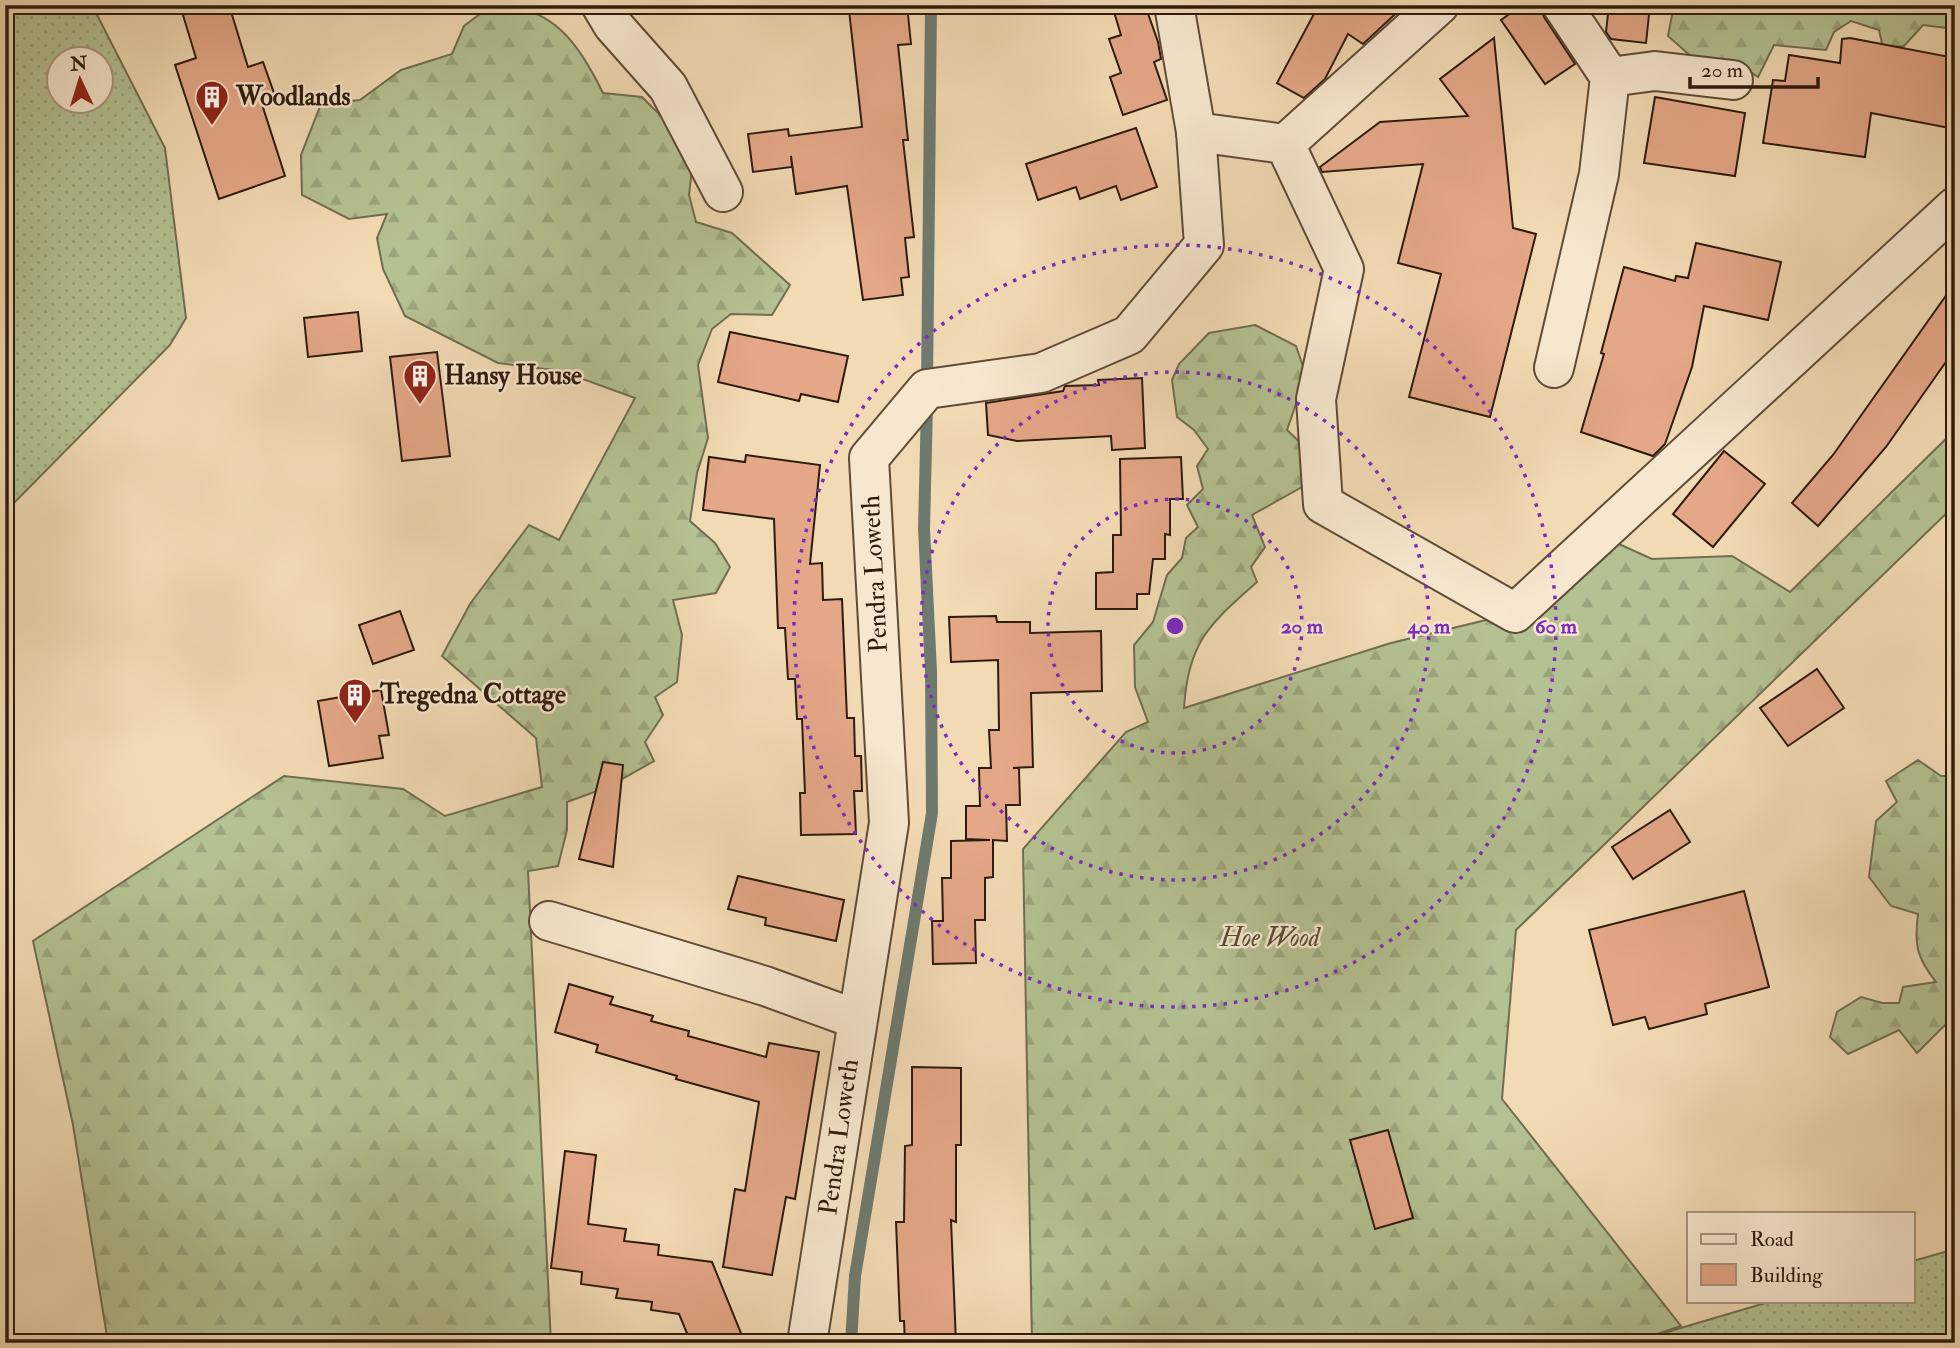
<svg xmlns="http://www.w3.org/2000/svg" width="1960" height="1348" font-family="'IM FELL Double Pica',serif">
	<defs>
		<pattern id="grass-dots" width="8" height="8" patternUnits="userSpaceOnUse" patternTransform="scale(1.75)"><rect width="8" height="8" fill="#b4c192"/><path d="M2 2h.1M6 6h.1" fill="none" stroke="#9ba57d" stroke-width="1.8" stroke-linecap="round"/></pattern>
		<pattern id="forest-firs" width="22" height="20" patternUnits="userSpaceOnUse" patternTransform="scale(1.75)"><rect width="22" height="20" fill="#b4c192"/><path d="M5 1l3.5 6h-7zM16 11l3.5 6h-7z" fill="#9ba57d"/></pattern>
	</defs>
	<rect width="100%" height="100%" fill="#f2dab4"/>
	<filter id="stains"><feTurbulence type="fractalNoise" baseFrequency=".00286" numOctaves="4"/><feColorMatrix values="0 0 0 0 .2 0 0 0 0 .09 0 0 0 0 .02 0 0 0 .5 -.17"/></filter>
	<radialGradient id="worn" r=".72"><stop offset=".6" stop-color="#630" stop-opacity="0"/><stop offset="1" stop-color="#630" stop-opacity=".3"/></radialGradient>
	<g fill="url(#grass-dots)" stroke="#716e50" stroke-width="2" fill-rule="evenodd">
		<path d="M5,5H92L165,148L186,318L170,345L5,512ZM60,60H102V102H60Z"/>
		<path d="M1955,1249V1343H1630L1772,1301H1913V1261Z"/>
	</g>
	<g fill="url(#forest-firs)" stroke="#716e50" stroke-width="2">
		<path d="M492,5C553,5 578,43 603,93L642,97L666,121L693,160L689,195L696,222L732,233L790,285L772,315L731,314L712,329L698,365L708,438L697,473L690,521L715,543L730,567L716,593L673,600L682,635L677,682L655,697L663,715L645,742L654,761L608,787L567,802V830L558,866L528,871L551,1343H108L73,1125L33,941L284,776L403,789L445,816L542,787L536,738L442,656L470,604L529,525L559,540L635,398L561,371L498,363L405,316L383,269L377,238L387,214L349,219L302,195L301,155L321,104L360,100L401,70L452,54L464,26Z"/>
		<path d="M1674,5H1955V29L1923,25L1904,46L1883,48L1879,30L1851,21L1834,32L1826,50L1774,45L1758,77L1740,65L1694,59L1668,36Z"/>
		<path d="M1255,325L1296,346L1306,375L1287,430L1305,447L1311,482L1252,515L1265,547L1251,567L1257,582C1210,624 1188,641 1184,708L1391,643L1515,613L1599,535L1652,559L1732,556L1790,592L1955,430V505L1516,930L1502,1099L1681,1326L1630,1343H1032L1023,849L1126,732L1148,722L1135,687L1134,645L1153,622L1167,575L1182,558L1186,538L1198,527L1187,505L1203,489L1197,466L1208,449L1194,430L1177,417L1172,380L1179,364L1209,333Z"/>
		<path d="M1918,760L1941,776H1955V1031L1945,1025L1917,1053L1899,1030L1848,1054L1830,1037L1837,1012L1861,997L1882,1003H1899L1903,987L1936,982C1917,958 1914,945 1918,914L1891,906L1869,877L1876,821L1897,802L1886,781Z"/>
	</g>
	<g fill="none" stroke-linecap="round" stroke-linejoin="round">
		<g stroke="#6f7a6f" stroke-width="12">
			<path d="M927,386L931,5"/>
			<path d="M851,1343L855,1276L932,813L931,671L924,529L927,405"/>
		</g>
	</g>
	<g fill="#e4a788" stroke="#2e1b0d" stroke-width="2">
		<path d="M180,5H229L248,67L263,62L274,93L260,98L285,176L219,199L175,65L196,58Z"/>
		<path d="M856,5H907L911,44L898,45L908,140H903L914,237L905,238L909,277L901,278L903,295L863,300L847,186L796,194L791,156L792,167L753,172L748,134L788,129L789,136L862,127L849,10L857,9Z"/>
		<path d="M1112,5H1145L1158,42L1161,59L1154,62L1167,100L1123,115L1110,77L1121,73L1109,39L1121,35Z"/>
		<path d="M1306,5H1405L1363,44L1348,34L1325,79L1304,98L1277,83L1315,12Z"/>
		<path d="M1522,5H1540L1544,17L1575,64L1545,84L1501,20Z"/>
		<path d="M1609,5H1650L1646,43L1611,39L1606,32Z"/>
		<path d="M1494,38L1513,228L1536,234L1490,417L1409,397L1441,274L1398,263L1423,164L1322,172L1320,167L1380,122L1468,116L1440,79Z"/>
		<path d="M1850,38L1955,58V129L1871,113L1865,157L1763,143L1773,80L1785,81L1789,55L1840,63L1842,39Z"/>
		<path d="M1655,97L1745,113L1735,176L1644,163Z"/>
		<path d="M1136,128L1157,187L1121,200L1116,186L1080,199L1076,187L1038,200L1026,164Z"/>
		<path d="M1696,243L1781,262L1768,320L1704,306L1692,367L1665,444L1653,456L1581,432L1604,354L1601,353L1624,267L1675,281L1676,276L1688,278Z"/>
		<path d="M1955,283V349L1886,447L1818,526L1792,503L1833,455Z"/>
		<path d="M358,312L362,351L308,357L304,318Z"/>
		<path d="M730,332L848,356L838,402L801,394L799,401L718,382Z"/>
		<path d="M437,352L450,456L402,461L390,357Z"/>
		<path d="M1142,378L1145,448L1112,450L1111,436L1017,441L988,435L986,403L1063,391L1065,386L1099,385L1098,380Z"/>
		<path d="M1724,451L1765,484L1713,547L1673,514Z"/>
		<path d="M746,455L820,465L810,564L822,563L823,600L842,599L847,718H854L855,756H861L862,791H854L856,834L801,835L800,793H805L802,719H797L795,679H788L785,628H778L774,519L703,510L709,457L745,462Z"/>
		<path d="M1181,457L1183,499H1170V535L1165,534V559H1153L1149,594H1137V609H1096V573L1113,572V535H1121L1120,459Z"/>
		<path d="M400,611L414,650L373,664L359,625Z"/>
		<path d="M996,616L997,622H1030V633L1101,631L1102,691L1031,693L1033,767L1013,768H1019L1020,805H1006L1007,841L993,840V877L985,878V920H975L976,963L933,964L932,921H943L942,878H951V841L990,840L966,839V806H980L979,768H991L989,730H999L998,660L951,662L949,617Z"/>
		<path d="M1817,669L1844,708L1788,746L1760,708Z"/>
		<path d="M381,690L389,735L379,736L383,758L329,766L318,701Z"/>
		<path d="M603,762L623,765L613,867L579,859Z"/>
		<path d="M1670,810L1690,842L1633,879L1612,847Z"/>
		<path d="M738,876L844,900L836,941L765,925L766,918L728,909Z"/>
		<path d="M1744,891L1769,987L1705,1004L1707,1014L1649,1029L1645,1017L1613,1025L1589,930Z"/>
		<path d="M569,984L613,997L610,1004L653,1016L651,1021L689,1031L688,1036L766,1057L769,1043L819,1052L795,1199L786,1197L772,1275L723,1267L735,1189L745,1191L759,1102L676,1079L677,1076L596,1052L598,1045L555,1032Z"/>
		<path d="M912,1067L961,1068V1145H956V1222L951,1220L956,1343H905L904,1321H900L896,1222H904L905,1146L912,1145Z"/>
		<path d="M1388,1130L1413,1218L1375,1229L1350,1140Z"/>
		<path d="M565,1151L596,1155L588,1224L626,1229L624,1241L659,1245L658,1255L712,1262L745,1343H691L679,1314L651,1310L652,1302L616,1298L618,1289L581,1284L582,1272L551,1268Z"/>
	</g>
	<g fill="none" stroke-linecap="round" stroke-linejoin="round">
		<defs>
			<g id="minor">
				<path d="M601,5L613,25L668,87L723,192"/>
				<path d="M1610,77L1655,71L1733,80"/>
				<path d="M1196,132L1285,144L1344,269L1316,399L1323,504L1515,613L1955,207"/>
				<path d="M1285,144L1439,5"/>
				<path d="M1554,368L1599,174L1610,77L1562,5"/>
				<path d="M549,921L765,986L856,1019"/>
				<path d="M807,1343L889,823L869,458L927,389L1041,373L1129,335L1204,245L1196,132L1174,5"/>
			</g>
		</defs>
		<use href="#minor" stroke="#5f4b37" stroke-width="42"/>
		<use href="#minor" stroke="#f7e7ce" stroke-width="38"/>
	</g>
	<g fill="none" stroke="#7b2cbf" stroke-width="3.5" stroke-dasharray="3.5 7">
		<circle cx="1175" cy="626" r="127"/>
		<circle cx="1175" cy="626" r="254"/>
		<circle cx="1175" cy="626" r="381"/>
	</g>
	<defs>
		<symbol id="building-pin" viewBox="-11 -11 22 30"><path d="M0 17L-7.5 6A9.5 9.5 0 1 1 7.5 6Z" fill="#8f2418" stroke="#f7e7ce"/><path d="M-4-6H4V6H1V3H-1V6H-4ZM-2.5-4.3h1.7v1.8h-1.7ZM.8-4.3h1.7v1.8H.8ZM-2.5-1h1.7V.8h-1.7ZM.8-1h1.7V.8H.8Z" fill="#fff"/></symbol>
	</defs>
	<g fill-rule="evenodd">
		<use href="#building-pin" x="193" y="78" width="38" height="52"/>
		<use href="#building-pin" x="401" y="357" width="38" height="52"/>
		<use href="#building-pin" x="336" y="676" width="38" height="52"/>
	</g>
	<g text-anchor="middle" dominant-baseline="central" stroke-width="5" stroke-linejoin="round" paint-order="stroke">
		<g font-size="26" font-weight="bold" fill="#2e1b0d" stroke="#f7e7ce" text-anchor="start">
			<text x="236" y="97">Woodlands</text>
			<text x="444" y="376">Hansy House</text>
			<text x="380" y="695">Tregedna Cottage</text>
		</g>
		<g font-size="26" fill="#2e1b0d" stroke="#f7e7ce">
			<text transform="translate(875 574) rotate(-93)">Pendra Loweth</text>
			<text transform="translate(839 1137) rotate(-82)">Pendra Loweth</text>
		</g>
		<g font-size="26" font-style="italic" fill="#564d35" stroke="#f7e7ce">
			<text x="1270" y="938">Hoe Wood</text>
		</g>
	</g>
	<circle cx="1175" cy="626" r="10" fill="#7b2cbf" stroke="#f7e7ce" stroke-width="3.5"/>
	<g font-size="21" text-anchor="middle" font-weight="bold" fill="#7b2cbf" stroke="#f7e7ce" stroke-width="5" stroke-linejoin="round" paint-order="stroke">
		<text x="1302" y="633">20 m</text>
		<text x="1429" y="633">40 m</text>
		<text x="1556" y="633">60 m</text>
	</g>
	<rect width="1960" height="1348" fill="none" stroke="#f2dab4" stroke-width="28"/>
	<rect x="7" y="7" width="1946" height="1334" fill="none" stroke="#2e1b0d" stroke-width="3.5"/>
	<rect x="14" y="14" width="1932" height="1320" fill="none" stroke="#2e1b0d" stroke-width="2"/>
	<rect x="1687" y="1212" width="228" height="91" fill="#f7e7ce" stroke="#a79581" stroke-width="2"/>
	<rect x="1701" y="1234" width="35" height="10" fill="#f7e7ce" stroke="#a79581" stroke-width="2"/>
	<text x="1750" y="1246" font-size="21" fill="#2e1b0d">Road</text>
	<rect x="1701" y="1264" width="35" height="21" fill="#e4a788" stroke="#a79581" stroke-width="2"/>
	<text x="1750" y="1282" font-size="21" fill="#2e1b0d">Building</text>
	<g transform="translate(80 80) rotate(356)"><circle r="33" fill="#f7e7ce" stroke="#a79581" stroke-width="2"/>
	<path d="M0-5L12 26L0 18L-12 26Z" fill="#8f2418"/>
	<text y="-10" font-size="19" font-weight="bold" text-anchor="middle" fill="#2e1b0d">N</text>
	</g>
	<path d="M1690 77v10h128v-10" fill="none" stroke="#2e1b0d" stroke-width="3.5"/>
	<text x="1701" y="77" font-size="21" fill="#2e1b0d" stroke="#f7e7ce" stroke-width="5" paint-order="stroke">20 m</text>
	<rect width="100%" height="100%" filter="url(#stains)"/>
	<rect width="100%" height="100%" fill="url(#worn)"/>
</svg>
